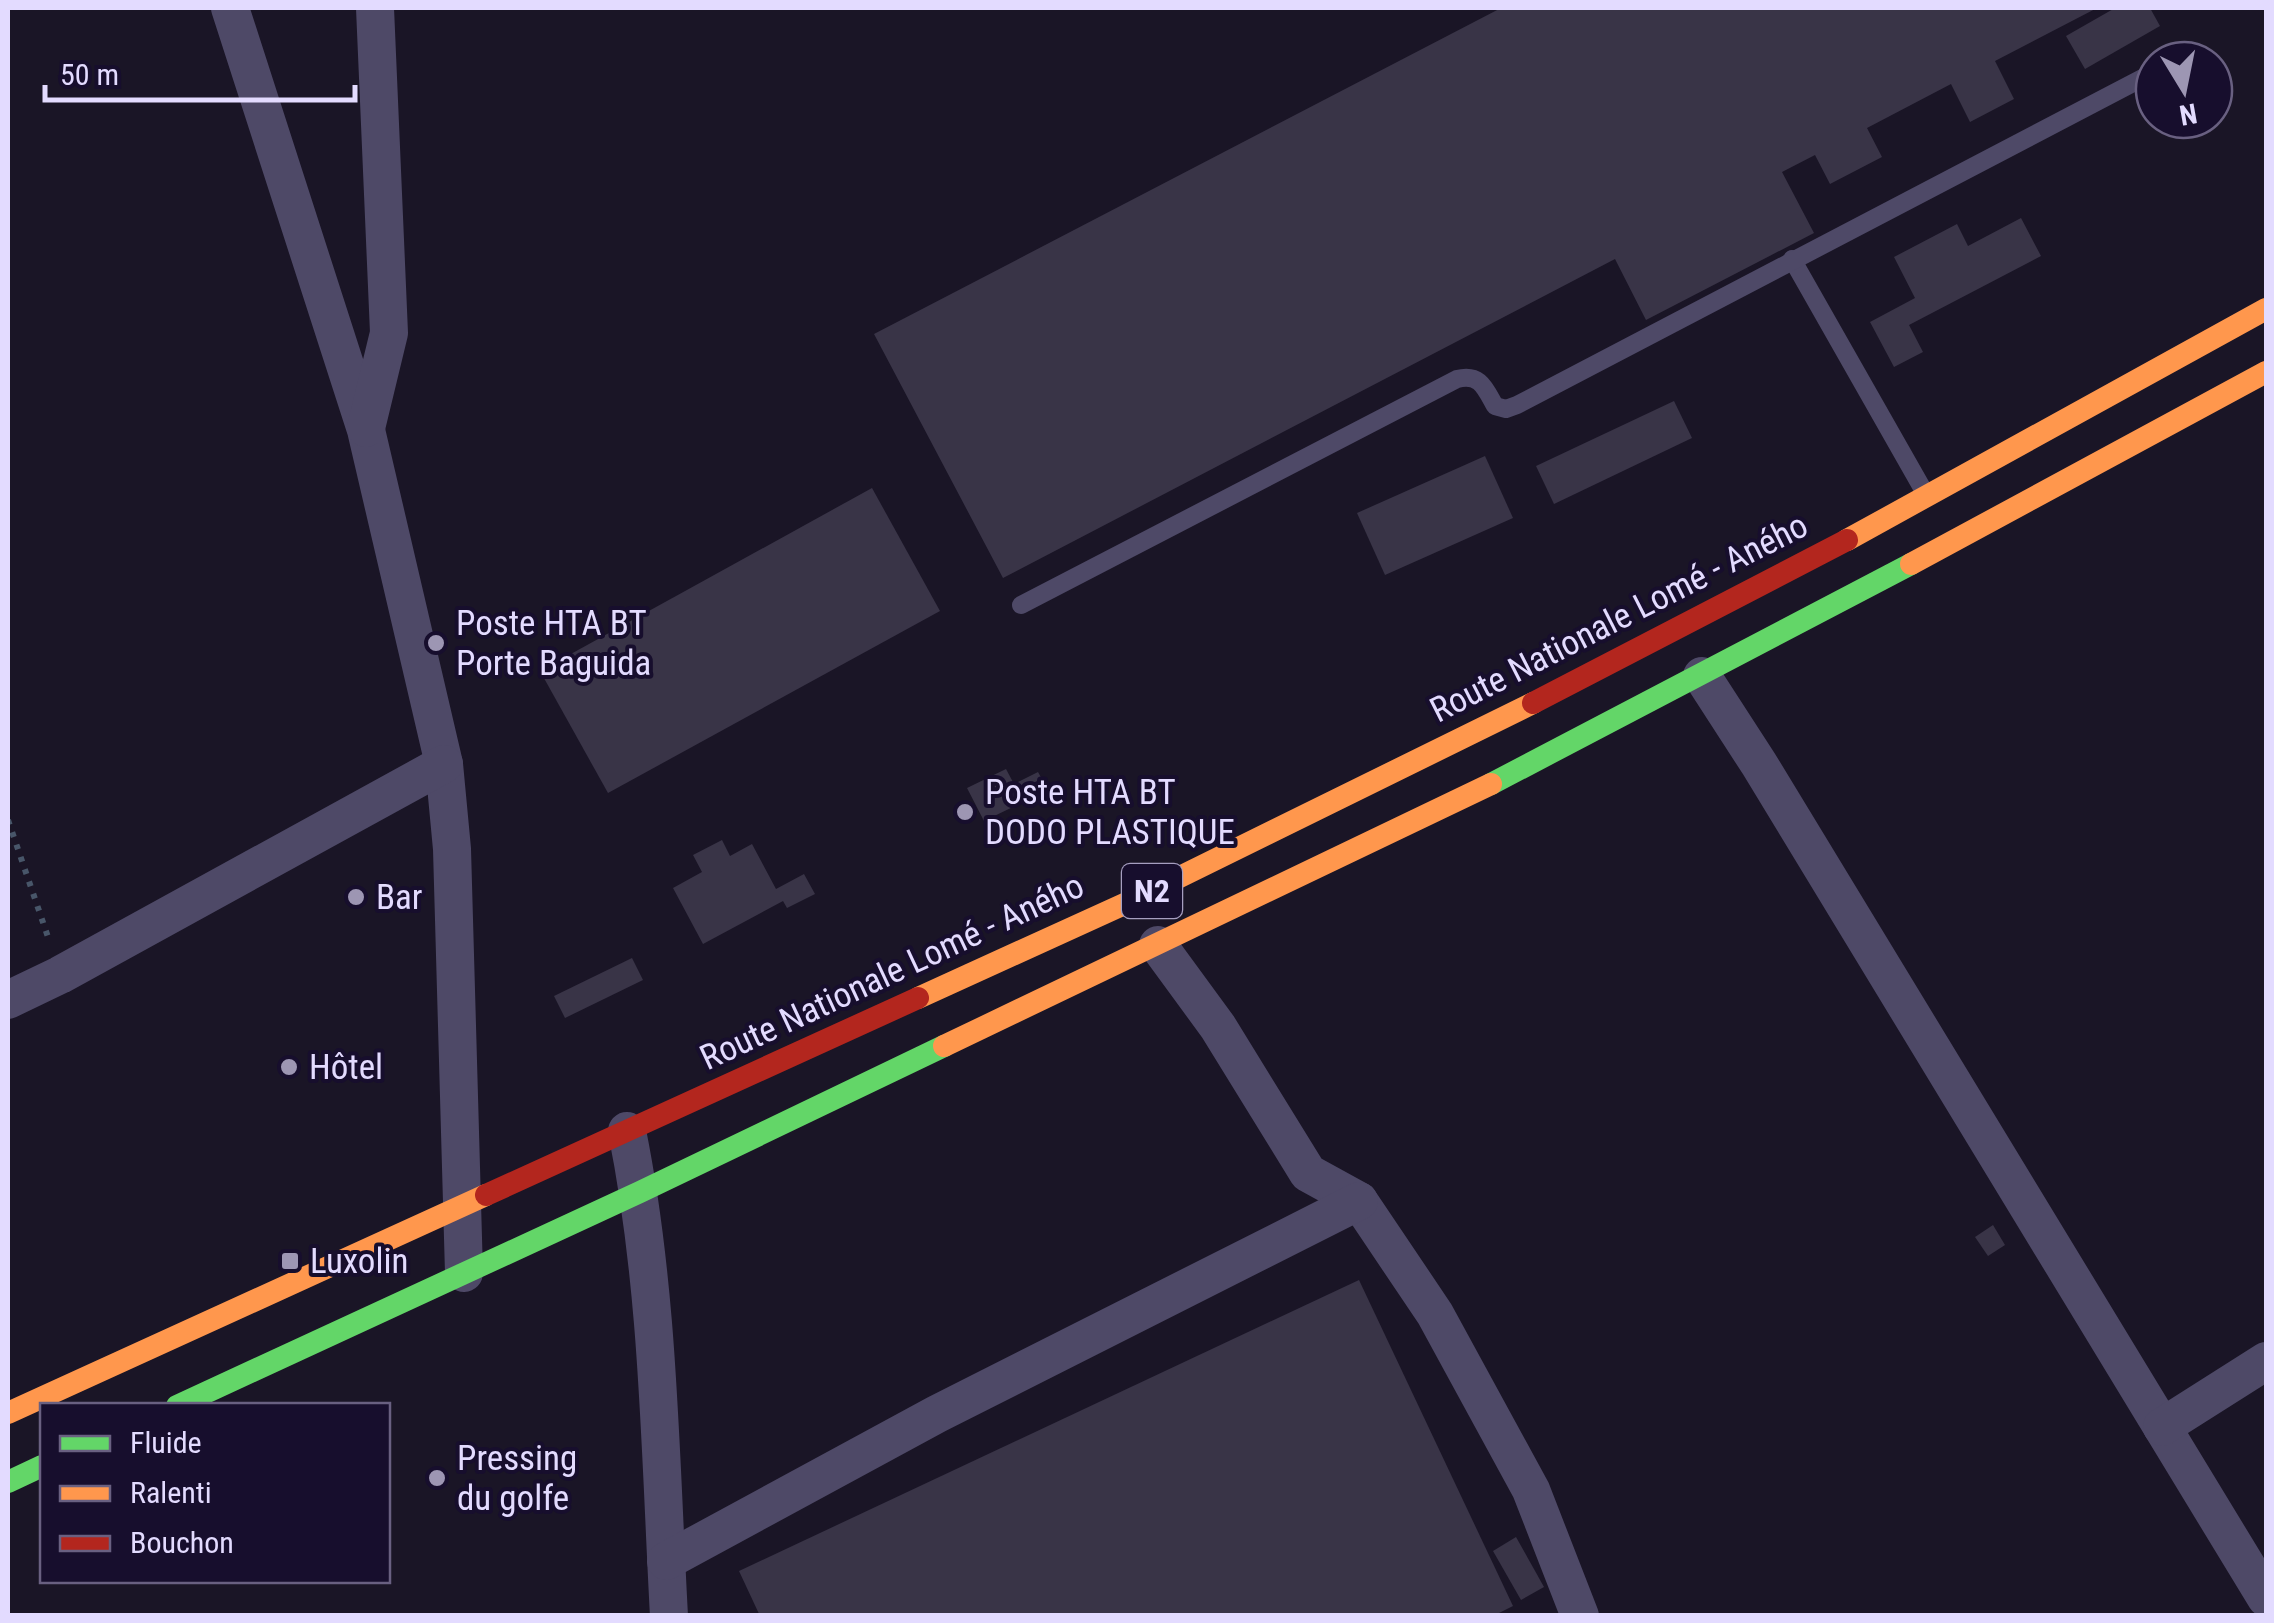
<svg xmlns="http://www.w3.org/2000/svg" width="2274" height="1623" font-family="'Roboto Condensed',sans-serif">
	<rect width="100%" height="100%" fill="#1a1526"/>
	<g fill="#393447">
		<path d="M1501,8H2097L1995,61L2014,99L1970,122L1951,84L1867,128L1882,157L1830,184L1815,155L1782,172L1814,233L1646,320L1615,259L1003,578L874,334Z"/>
		<path d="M2115,8H2150L2160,26L2085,69L2066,36Z"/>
		<path d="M2021,218L2041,256L1909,325L1923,352L1894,367L1870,322L1915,298L1894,257L1957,224L1968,246Z"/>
		<path d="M1674,401L1692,438L1554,504L1536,466Z"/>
		<path d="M1485,456L1513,518L1385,575L1357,513Z"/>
		<path d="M872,488L940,611L608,793L540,671Z"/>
		<path d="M1006,769L1014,784L1038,772L1048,790L984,821L967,788Z"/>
		<path d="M722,840L730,856L752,844L776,889L804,874L815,894L787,908L783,901L703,944L673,888L702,872L693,855Z"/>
		<path d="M632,958L643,980L565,1018L554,996Z"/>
		<path d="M1993,1225L2005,1245L1988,1256L1975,1237Z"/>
		<path d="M1359,1280L1513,1606L1493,1616H760L739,1571Z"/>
		<path d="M1516,1537L1544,1587L1521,1600L1493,1551Z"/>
	</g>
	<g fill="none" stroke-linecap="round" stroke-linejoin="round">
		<path stroke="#485669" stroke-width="6" stroke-dasharray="5 8" stroke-linecap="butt" d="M8,820L48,937"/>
		<g stroke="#4e4967" stroke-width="18">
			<path d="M1792,259L1925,493"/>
			<path d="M1021,605L1457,379C1480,373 1485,388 1495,406L1506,409L1517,405L2154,72"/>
		</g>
		<g stroke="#4e4967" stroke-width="38">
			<path d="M230,8L366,430L444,764L452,849L464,1273"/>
			<path d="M366,428L389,333L375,8"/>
			<path d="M1702,676L1759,764L2266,1598"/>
			<path d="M1158,945L1218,1027L1308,1173L1359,1201L1435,1314L1531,1490L1580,1616"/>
			<path d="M8,1000L60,975L444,764"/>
			<path d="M627,1131C659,1290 660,1453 669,1616"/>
			<path d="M2162,1427L2266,1361"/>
			<path d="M666,1561L937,1414L1359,1201"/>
		</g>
		<g stroke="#63d668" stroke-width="22">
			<path d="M1491,784L1911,564"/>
			<path d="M177,1406L640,1192L944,1046"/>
			<path d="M8,1482L42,1466"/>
		</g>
		<g stroke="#ff974d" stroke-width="22">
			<path d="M1847,540L2266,309"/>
			<path d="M1911,564L2266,372"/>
			<path d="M918,998L1131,901L1533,703"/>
			<path d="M944,1046L1491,784"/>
			<path d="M8,1413L486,1195"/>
		</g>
		<g stroke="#b3261e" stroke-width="22">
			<path d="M1533,703L1847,540"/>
			<path d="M486,1195L918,998"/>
		</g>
	</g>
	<g fill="#9d96b3" stroke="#170e2d" stroke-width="4">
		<circle cx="436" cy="643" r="10"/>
		<circle cx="965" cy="812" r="10"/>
		<circle cx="356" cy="897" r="10"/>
		<circle cx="289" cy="1067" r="10"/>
		<rect x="280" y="1251" width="20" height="20" rx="5"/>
		<circle cx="437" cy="1478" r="10"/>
	</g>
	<g text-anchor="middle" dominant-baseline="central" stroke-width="8" stroke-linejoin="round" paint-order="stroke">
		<rect fill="#170e2d" stroke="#a69ec0" stroke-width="2.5" x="1122" y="864" width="60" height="54" rx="8"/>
		<g font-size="32" font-weight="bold" fill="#e3dbff">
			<text x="1152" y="891">N2</text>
		</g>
		<g font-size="35" fill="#e3dbff" stroke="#170e2d">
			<text transform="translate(1619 618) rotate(-27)">Route Nationale Lomé - Aného</text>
			<text transform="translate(892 972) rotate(-25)">Route Nationale Lomé - Aného</text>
		</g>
		<g font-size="35" fill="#e3dbff" stroke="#170e2d" text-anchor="start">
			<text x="456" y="623">Poste HTA BT<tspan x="456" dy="40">Porte Baguida</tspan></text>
			<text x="985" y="792">Poste HTA BT<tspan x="985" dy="40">DODO PLASTIQUE</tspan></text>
			<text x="376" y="897">Bar</text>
			<text x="309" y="1067">Hôtel</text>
			<text x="310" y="1261">Luxolin</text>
			<text x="457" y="1458">Pressing<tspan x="457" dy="40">du golfe</tspan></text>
		</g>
	</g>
	<rect width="2274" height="1623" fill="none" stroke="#e3dbff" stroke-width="20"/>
	<rect x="40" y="1403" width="350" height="180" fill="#170e2d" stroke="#696081" stroke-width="2.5"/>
	<rect x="60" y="1436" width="50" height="15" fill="#63d668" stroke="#696081" stroke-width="2.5"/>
	<text x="130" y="1453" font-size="30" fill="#e3dbff">Fluide</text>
	<rect x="60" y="1486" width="50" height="15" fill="#ff974d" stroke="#696081" stroke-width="2.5"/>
	<text x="130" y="1503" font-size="30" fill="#e3dbff">Ralenti</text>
	<rect x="60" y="1536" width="50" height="15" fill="#b3261e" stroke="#696081" stroke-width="2.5"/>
	<text x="130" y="1553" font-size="30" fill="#e3dbff">Bouchon</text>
	<g transform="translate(2184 90) rotate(170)"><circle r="48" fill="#170e2d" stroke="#696081" stroke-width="2.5"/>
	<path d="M0-8L18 38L0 25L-18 38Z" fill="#9d96b3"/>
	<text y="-15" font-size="28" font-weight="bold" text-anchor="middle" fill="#e3dbff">N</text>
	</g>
	<path d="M45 85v15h310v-15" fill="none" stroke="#e3dbff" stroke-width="5"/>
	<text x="60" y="85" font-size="30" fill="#e3dbff" stroke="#170e2d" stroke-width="8" paint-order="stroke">50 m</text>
</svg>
